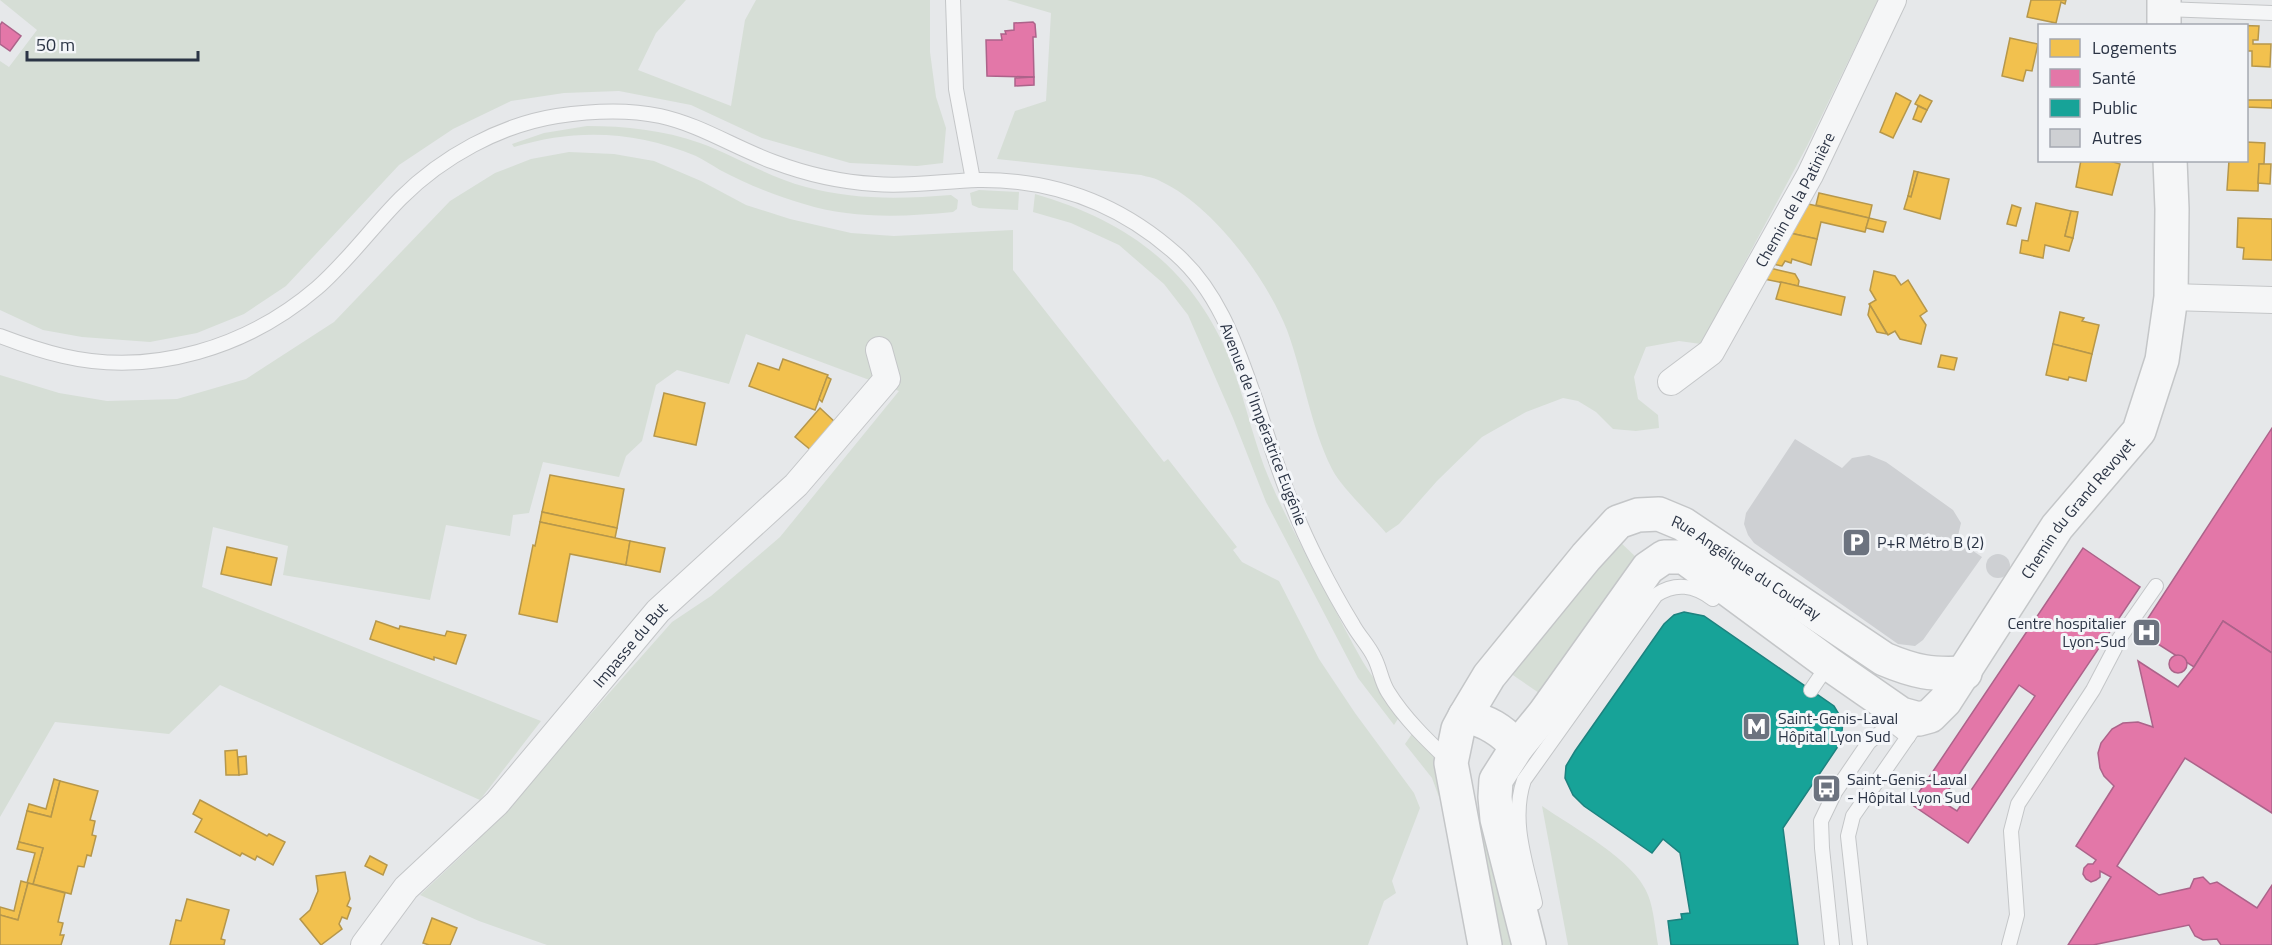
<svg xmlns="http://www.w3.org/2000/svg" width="2272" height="945" font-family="'Titillium Web',sans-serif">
	<rect width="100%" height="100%" fill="#e6e8ea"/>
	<g fill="#d6ded6">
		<path d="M0,0H686L656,33L638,70L731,106L745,20L756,0H930V52L936,97L946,128L943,163L917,166L850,163L762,138L691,105L619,91L564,93L511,101L453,129L399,165L286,286L244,314L197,333L150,342L82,337L43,330L0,310V61L9,67L37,30Z"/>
		<path d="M1007,0H1878L1807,146L1701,344L1679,341L1646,347L1634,377L1638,399L1658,415L1659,428L1636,431L1613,429L1596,412L1578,401L1563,398L1526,412L1482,437L1437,481L1399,524L1386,533C1372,516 1341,487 1332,469C1310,425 1304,376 1287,330C1267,279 1213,206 1162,182C1156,178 1148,177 1141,175L997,159L1015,111L1046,101L1051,13Z"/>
		<path d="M587,126C626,126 663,130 700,143C736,156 768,177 806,187C854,200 901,199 951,195L958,200L957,209L953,212C904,217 851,219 804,204C775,196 747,184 720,170C712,165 704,160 696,156C636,131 576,128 514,147L512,144L544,133Z"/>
		<path d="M569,152L614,154L654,161L701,181L746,205L790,219L851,233L894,236L1013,230V270L1164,462L1168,459L1237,547L1233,550L1242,562L1279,581L1319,659L1355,713L1414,793L1420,808L1392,881L1396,893L1384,901L1368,945H547L479,921L420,895L473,845L534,778L672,622L711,596L780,537L899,391L746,334L729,384L677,370L656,385L642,441L626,456L619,477L543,462L529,513L513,515L510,536L446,525L430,600L283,575L288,546L213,527L202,587L541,721L480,800L220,685L169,734L55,722L0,817V375L59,393L107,401L177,399L246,379L334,322L450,201L495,173L531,159Z"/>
		<path d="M979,190L1019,192L1018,210L979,208L972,205L970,193Z"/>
		<path d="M1035,194C1129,221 1196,271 1232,365C1246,403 1254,444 1270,481C1287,520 1307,557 1327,594C1339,617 1350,640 1363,662C1374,680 1388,697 1401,714L1394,725L1358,678L1266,502L1233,418L1188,315L1164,284L1119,245L1071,223L1033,212Z"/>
		<path d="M1618,540L1639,560L1545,697L1504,669Z"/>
		<path d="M1414,731L1443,767V808L1432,778L1405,744Z"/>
		<path d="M1542,806C1572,827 1635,860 1648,895C1654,910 1655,929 1658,945H1568Z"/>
		<path d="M1491,826L1518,945H1494L1473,828Z"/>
	</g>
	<g fill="#f2c14e" stroke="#b6974b" stroke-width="1.5">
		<path d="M2031,0H2066L2065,4L2061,2L2056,23L2027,17Z"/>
		<path d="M2227,25L2259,26L2258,40H2253V44H2271L2270,67L2252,66V51H2246V26Z"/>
		<path d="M2010,38L2038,44L2032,71L2026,70L2023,81L2002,76Z"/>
		<path d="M1896,93L1911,101L1893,138L1880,132Z"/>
		<path d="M1920,95L1932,101L1927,110L1915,104Z"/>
		<path d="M2246,100H2272V108L2246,107Z"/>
		<path d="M1918,106L1927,110L1921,122L1913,119Z"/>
		<path d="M2246,142L2265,143L2264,164H2259L2258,191L2227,190L2229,160H2246Z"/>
		<path d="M2081,160H2106L2120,164L2112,195L2076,187Z"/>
		<path d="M2259,164H2271L2270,184L2258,183Z"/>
		<path d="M1914,171L1918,172L1911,197L1908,196Z"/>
		<path d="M1918,172L1949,179L1940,219L1904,209L1908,196L1911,197Z"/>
		<path d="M1819,193L1872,205L1869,218L1816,205Z"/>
		<path d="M1804,203L1869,218L1865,232L1821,222L1817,239L1790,233Z"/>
		<path d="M2036,203L2071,211L2065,236L2073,238L2069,251L2045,245L2043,258L2020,253L2022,240L2028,241Z"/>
		<path d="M2012,205L2021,208L2016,226L2007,224Z"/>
		<path d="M2071,211L2078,212L2073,238L2065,236Z"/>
		<path d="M1869,218L1886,222L1883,232L1866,228Z"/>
		<path d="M2238,218L2272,219V260L2243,259L2244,248L2237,247Z"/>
		<path d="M1790,233L1817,239L1811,265L1792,259L1791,263L1785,261L1782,266L1772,264Z"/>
		<path d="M1770,268L1795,274L1799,281L1798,286L1764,279Z"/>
		<path d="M1874,271L1895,276L1901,285L1908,280L1927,311L1920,316L1926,325L1921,344L1900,339L1895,331L1888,335L1869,304L1876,300L1870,290Z"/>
		<path d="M1781,282L1845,297L1841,315L1776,299Z"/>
		<path d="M1870,305L1887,334L1877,332L1868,315Z"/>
		<path d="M2060,312L2084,318L2082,321L2099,325L2092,354L2053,344Z"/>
		<path d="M2053,344L2092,354L2086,381L2069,377L2068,380L2046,375Z"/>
		<path d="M1941,355L1957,358L1954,370L1938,367Z"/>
		<path d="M783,359L828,375L815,410L749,386L758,363L779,370Z"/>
		<path d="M827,377L831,379L822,402L819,399Z"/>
		<path d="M664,393L705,403L696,445L654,436Z"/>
		<path d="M820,408L836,423L812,451L795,437Z"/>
		<path d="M550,475L624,489L617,528L542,512Z"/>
		<path d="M542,512L617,528L615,538L540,522Z"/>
		<path d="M540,522L630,541L626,565L570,554L557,622L519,614L533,545L535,546Z"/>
		<path d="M630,541L665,548L660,572L626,565Z"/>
		<path d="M227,547L277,558L271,585L221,574Z"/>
		<path d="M376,621L399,629L400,626L445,636L447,631L466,635L456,664L434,657V660L370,639Z"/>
		<path d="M237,750L239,775H226L225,751Z"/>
		<path d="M246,756L247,774L239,775L238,757Z"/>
		<path d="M54,779L60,781L51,817L27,811L29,804L46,809Z"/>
		<path d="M60,781L98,791L90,820L95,821L92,835L96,836L91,856L87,855L84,867L78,866L71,894L33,884L43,848L19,842L27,811L51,817Z"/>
		<path d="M200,800L267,836L269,834L285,842L273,865L257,856L255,860L242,853L240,856L195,832L202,819L193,814Z"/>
		<path d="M19,842L43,848L33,884L27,883L35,853L17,849Z"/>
		<path d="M370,856L387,865L383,875L365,866Z"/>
		<path d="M345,872L350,899L347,906L351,908L347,919L342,917L339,924L342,929L321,945L300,919L310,910L318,891L316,876Z"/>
		<path d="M21,881L28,883L18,920L0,915V907L14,911Z"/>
		<path d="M28,883L65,893L58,922L63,923L60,935H64L61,945H0V915L18,920Z"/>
		<path d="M187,899L229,910L221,939L225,940L224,945H170L176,920L181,921Z"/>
		<path d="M432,918L457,928L450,945H429L423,943Z"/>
	</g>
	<g fill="#e377a8" stroke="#ac638a" stroke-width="1.5" fill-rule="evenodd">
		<path d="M2,22L21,36L10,51L0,44V25Z"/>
		<path d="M1033,22L1035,24L1036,37H1033L1034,77L987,76L986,40H1002L1001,34H1006L1005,31L1014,30V23Z"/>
		<path d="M1034,77V85L1015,86V78Z"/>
		<path d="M2272,428V653L2223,621L2194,667L2139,632Z"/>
		<path d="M2083,548L2140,587L1968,843L1911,804ZM2019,685L2035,696L1957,811L1941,801Z"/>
		<path d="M2223,621L2272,653V813L2185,758L2117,866L2159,895L2190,888L2194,879L2203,877L2210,884L2217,882L2257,908L2272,885V945H2221L2217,939L2203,940L2195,936L2189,925L2093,945H2068L2111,877L2100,871V877L2096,880L2091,882L2086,879L2083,874L2084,868L2088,864H2093L2096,860L2076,846L2114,786L2104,776L2100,768L2098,753L2101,743L2112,729L2123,723L2138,722L2153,727L2138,661L2178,687L2194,667Z"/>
		<circle cx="2178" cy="664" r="9"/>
	</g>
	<path fill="#17a398" stroke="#1d827f" stroke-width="1.5" d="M1684,612L1704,616L1834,706L1843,721L1841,742L1783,828L1798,945H1671L1668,921L1682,919L1681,914L1690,913L1680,853L1663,839L1652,853L1584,806L1573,795L1565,778L1566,766L1575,751L1664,624L1674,615Z"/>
	<g fill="#ced0d3">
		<path d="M1795,439L1842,468L1852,458L1869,455L1886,462L1953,510L1961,523L1957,540L1982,557L1923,640L1915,646L1898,644L1754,543L1748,535L1744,524L1746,513Z"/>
		<circle cx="1998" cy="566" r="12"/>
	</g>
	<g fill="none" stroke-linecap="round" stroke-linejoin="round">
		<defs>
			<g id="service">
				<path d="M953,0L956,89L973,180"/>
				<path d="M2164,9L2272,13"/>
				<path d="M0,336C21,344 41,351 63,356C153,377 248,347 317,288C348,261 372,227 401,198C442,157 500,125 557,116C590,111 627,109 660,116C701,125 735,148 774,162C806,174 840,182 875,184C909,187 944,181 978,180C1053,179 1120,204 1176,254C1220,293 1237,348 1256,401C1267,434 1277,467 1290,499C1305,539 1331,589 1353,625C1359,636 1369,646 1374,657C1380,668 1381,681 1388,692C1404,718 1428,741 1450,762"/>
				<path d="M2119,639L2156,586"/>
				<path d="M1811,690L1830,662"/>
				<path d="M1886,720L1908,737"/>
				<path d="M1535,903C1526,863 1510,821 1524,780L1656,595C1676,582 1694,585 1713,599"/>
				<path d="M1832,945L1822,848L1821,821L1835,792L1869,742L1891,724L1899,722"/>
				<path d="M1860,945L1848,836L1853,816L1912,731"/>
				<path d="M2009,945L2017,915L2011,831L2018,804L2093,690L2115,648"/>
			</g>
			<g id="minor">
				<path d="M2171,297L2272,300"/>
				<path id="s1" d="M1671,382L1711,352L1810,175L1893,0"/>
				<path id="s2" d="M364,945L406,888L497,803L658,611L796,485L887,379L879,350"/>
			</g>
			<g id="tertiary">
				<path d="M2164,0V26"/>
				<path d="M1465,716C1487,721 1502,730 1517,747"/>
				<path id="s3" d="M1485,945L1451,763L1458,729L1465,716L1489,676L1586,557L1618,522L1638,515L1659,514L1683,524L1884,659C1915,672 1931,675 1965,673"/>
				<path id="s4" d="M1529,945L1497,819L1495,797L1496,780L1517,747L1544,714L1648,568L1664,557H1684L1829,664L1901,714L1919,719L1930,716L1945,701L2057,527L2139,431L2162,360L2171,297L2172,209L2170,160"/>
			</g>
		</defs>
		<use href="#service" stroke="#c4c6c8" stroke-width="16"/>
		<use href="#minor" stroke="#c4c6c8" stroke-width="28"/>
		<use href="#tertiary" stroke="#c4c6c8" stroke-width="36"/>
		<use href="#service" stroke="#f5f6f7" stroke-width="14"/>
		<use href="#minor" stroke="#f5f6f7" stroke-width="26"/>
		<use href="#tertiary" stroke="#f5f6f7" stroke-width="33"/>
	</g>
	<defs>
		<symbol id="parking-square" viewBox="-11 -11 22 22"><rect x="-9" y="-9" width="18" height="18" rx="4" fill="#6c737f" stroke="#f4f6f9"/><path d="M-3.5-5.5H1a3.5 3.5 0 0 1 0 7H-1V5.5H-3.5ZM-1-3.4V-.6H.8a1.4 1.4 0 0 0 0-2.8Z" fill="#fff"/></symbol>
		<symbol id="hospital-square" viewBox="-11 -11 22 22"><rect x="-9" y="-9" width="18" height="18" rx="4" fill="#6c737f" stroke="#f4f6f9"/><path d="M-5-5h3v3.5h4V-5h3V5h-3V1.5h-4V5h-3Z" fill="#fff"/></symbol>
		<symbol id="metro-square" viewBox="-11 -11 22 22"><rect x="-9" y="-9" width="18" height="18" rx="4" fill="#6c737f" stroke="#f4f6f9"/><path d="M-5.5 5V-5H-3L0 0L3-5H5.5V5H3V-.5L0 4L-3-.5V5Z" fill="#fff"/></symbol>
		<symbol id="bus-square" viewBox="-11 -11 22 22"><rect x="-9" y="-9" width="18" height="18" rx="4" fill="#6c737f" stroke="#f4f6f9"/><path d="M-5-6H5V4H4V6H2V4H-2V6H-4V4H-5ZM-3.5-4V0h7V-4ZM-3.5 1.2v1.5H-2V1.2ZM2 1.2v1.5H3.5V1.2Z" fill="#fff"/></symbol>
	</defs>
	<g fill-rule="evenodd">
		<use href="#parking-square" x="1840" y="526" width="33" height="33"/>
		<use href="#hospital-square" x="2130" y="616" width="33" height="33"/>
		<use href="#metro-square" x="1740" y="710" width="33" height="33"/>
		<use href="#bus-square" x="1810" y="772" width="33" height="33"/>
	</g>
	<g text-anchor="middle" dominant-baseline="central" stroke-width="6" stroke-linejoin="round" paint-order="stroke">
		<g font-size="16" fill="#2b3445" stroke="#f4f6f9">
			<text stroke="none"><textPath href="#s1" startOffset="224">Chemin de la Patinière</textPath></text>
			<text transform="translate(1264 424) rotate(69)">Avenue de l'Impératrice Eugénie</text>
			<text stroke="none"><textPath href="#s4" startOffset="1023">Chemin du Grand Revoyet</textPath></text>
			<text stroke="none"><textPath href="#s3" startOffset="627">Rue Angélique du Coudray</textPath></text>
			<text stroke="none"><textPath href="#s2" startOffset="402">Impasse du But</textPath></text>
		</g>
		<g font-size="16" fill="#2b3445" stroke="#f4f6f9" text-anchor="start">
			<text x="1877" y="542">P+R Métro B (2)</text>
			<text x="2126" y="623" text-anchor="end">Centre hospitalier<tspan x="2126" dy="18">Lyon-Sud</tspan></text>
			<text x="1778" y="718">Saint-Genis-Laval<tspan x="1778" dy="18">Hôpital Lyon Sud</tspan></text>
			<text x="1847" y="779">Saint-Genis-Laval<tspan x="1847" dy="18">- Hôpital Lyon Sud</tspan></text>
		</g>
	</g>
	<rect x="2038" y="24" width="210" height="138" fill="#f4f6f9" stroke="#a4a8b1" stroke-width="1.5"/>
	<rect x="2050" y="39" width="30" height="18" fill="#f2c14e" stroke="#a4a8b1" stroke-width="1.5"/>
	<text x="2092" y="54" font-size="18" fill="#2b3445">Logements</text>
	<rect x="2050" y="69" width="30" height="18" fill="#e377a8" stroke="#a4a8b1" stroke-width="1.5"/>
	<text x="2092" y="84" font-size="18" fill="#2b3445">Santé</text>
	<rect x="2050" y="99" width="30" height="18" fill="#17a398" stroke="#a4a8b1" stroke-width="1.5"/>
	<text x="2092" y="114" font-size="18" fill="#2b3445">Public</text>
	<rect x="2050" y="129" width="30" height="18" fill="#ced0d3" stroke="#a4a8b1" stroke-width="1.5"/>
	<text x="2092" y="144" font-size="18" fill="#2b3445">Autres</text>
	<path d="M27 51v9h171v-9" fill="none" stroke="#2b3445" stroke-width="3"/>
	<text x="36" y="51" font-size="18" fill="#2b3445" stroke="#f4f6f9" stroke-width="4.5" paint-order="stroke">50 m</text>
</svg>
